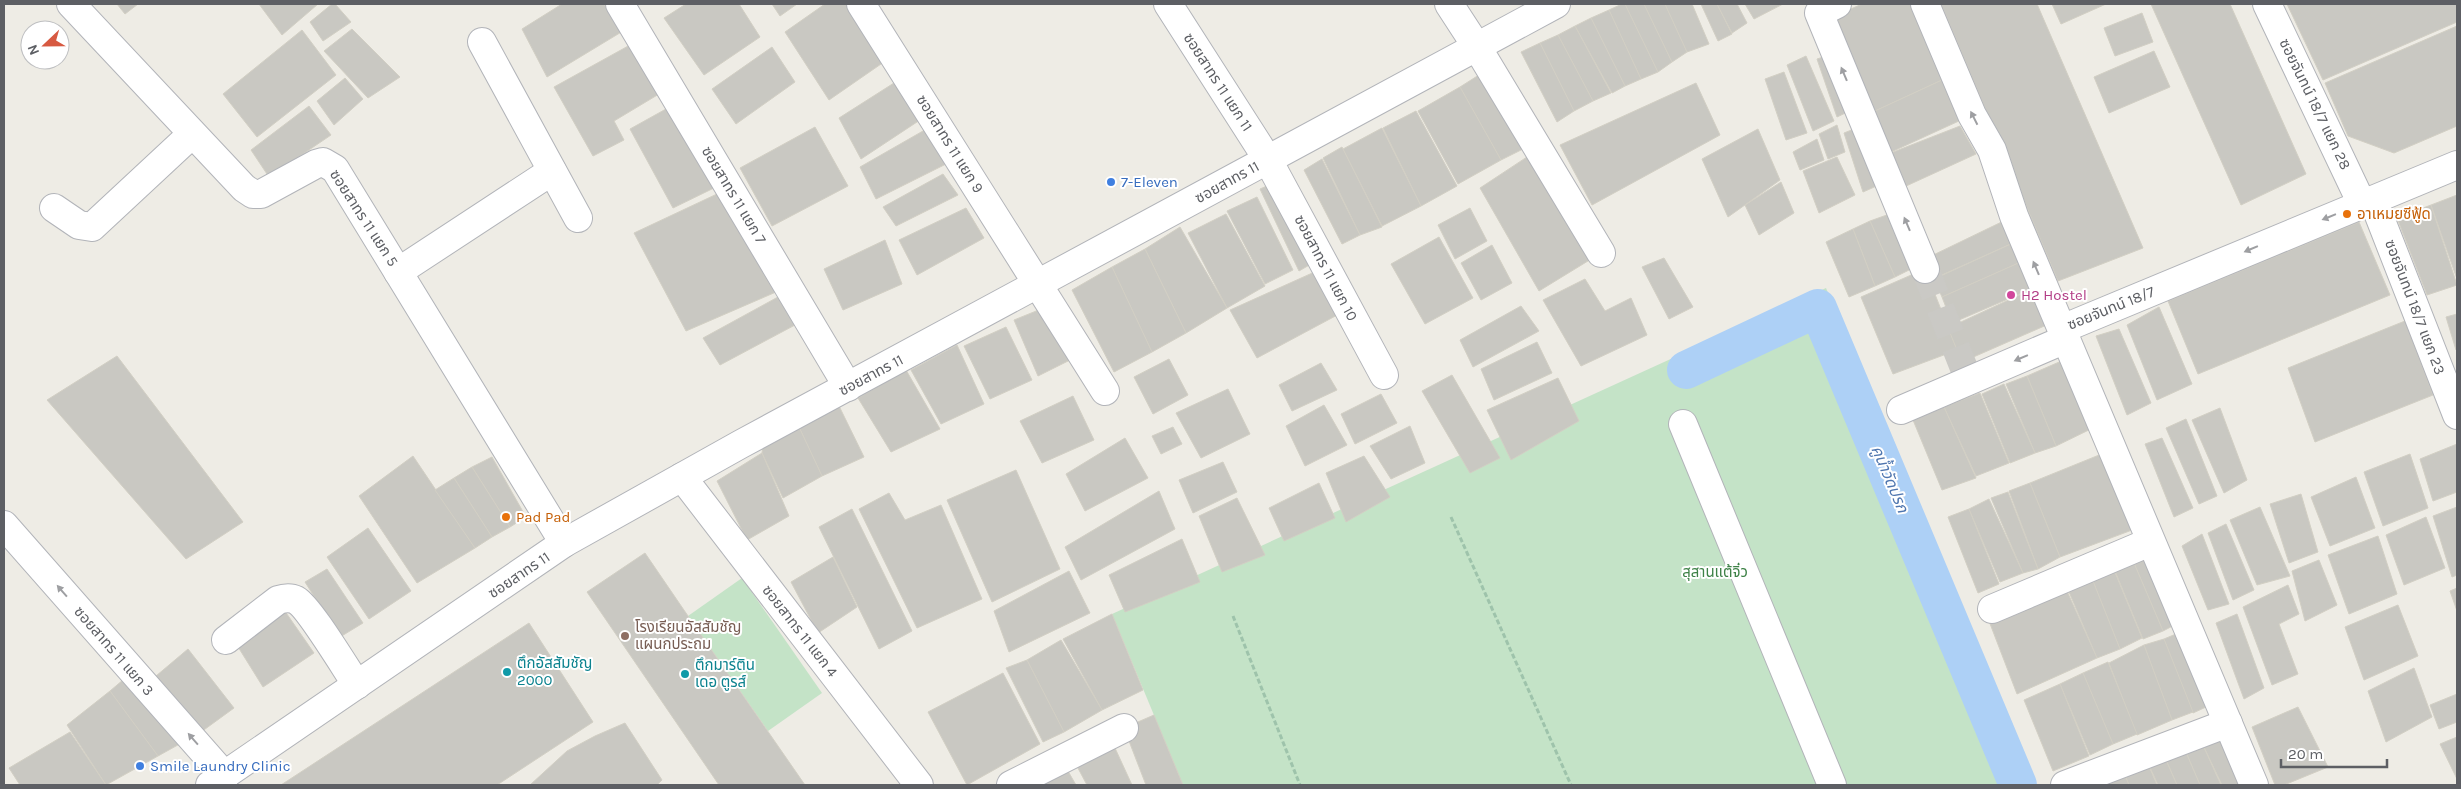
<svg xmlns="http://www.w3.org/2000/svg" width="2461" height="789" font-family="Karla,'Noto Sans Thai',sans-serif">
	<rect width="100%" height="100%" fill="#eeece5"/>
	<g fill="#c4e3c7">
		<path d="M1826,288L2034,785H1183L1112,614Z"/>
		<path d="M742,578L822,693L768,731L688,616Z"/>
	</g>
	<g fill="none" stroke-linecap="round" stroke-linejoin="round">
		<path stroke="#add0f6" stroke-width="38" d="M1686,370L1818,308L2018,785"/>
	</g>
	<g fill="#c9c8c2" stroke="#d2cfc4">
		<path d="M117,4H138L125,14Z"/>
		<path d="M259,4H318L282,35Z"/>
		<path d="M332,4H335L351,22L323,41L310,22Z"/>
		<path d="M562,4H604L623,31L547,77L522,29Z"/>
		<path d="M686,4H739L760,37L704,75L664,18Z"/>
		<path d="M772,4H797L780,16Z"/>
		<path d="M825,4H857L894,55L829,100L785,32Z"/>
		<path d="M1622,4H1625L1658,72L1641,79L1609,10Z"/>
		<path d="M1625,4H1644L1672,62L1658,72Z"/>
		<path d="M1644,4H1665L1687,52L1672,62Z"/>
		<path d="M1665,4H1692L1709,44L1687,52Z"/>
		<path d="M1701,4H1717L1732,34L1718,41Z"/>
		<path d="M1717,4H1737L1747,23L1732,33Z"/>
		<path d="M1745,4H1783L1754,19Z"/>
		<path d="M1862,4H1925L1955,74L1862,117L1822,22Z"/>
		<path d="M1941,4H2037L2143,248L2058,281Z"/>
		<path d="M2052,4H2106L2061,24Z"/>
		<path d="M2151,4H2230L2306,174L2241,205Z"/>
		<path d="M2287,4H2457V22L2323,80Z"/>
		<path d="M1609,10L1641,79L1625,86L1591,18Z"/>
		<path d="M2142,13L2153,42L2115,56L2104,28Z"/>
		<path d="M1591,18L1625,86L1612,93L1575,26Z"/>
		<path d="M1575,26L1611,93L1593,101L1558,35Z"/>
		<path d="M2457,26V126L2394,153L2348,136L2325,83Z"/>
		<path d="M352,29L400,77L368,98L324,51Z"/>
		<path d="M302,30L336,75L257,137L223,94Z"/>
		<path d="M1558,35L1593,101L1574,111L1540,43Z"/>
		<path d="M1540,43L1574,111L1557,122L1521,52Z"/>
		<path d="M630,45L659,94L614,121L624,140L593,156L554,87Z"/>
		<path d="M772,47L795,82L736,124L712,89Z"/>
		<path d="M2154,51L2170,87L2109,113L2094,77Z"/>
		<path d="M1833,54L1858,107L1837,117L1817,59Z"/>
		<path d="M1806,56L1834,121L1813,131L1787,65Z"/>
		<path d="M1490,68L1535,143L1501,160L1460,87Z"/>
		<path d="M1784,72L1807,133L1786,140L1765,79Z"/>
		<path d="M1955,74L1972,115L1878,158L1862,117Z"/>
		<path d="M345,78L363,99L334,125L317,101Z"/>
		<path d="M894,83L920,120L861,159L839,118Z"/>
		<path d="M1696,83L1720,135L1592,205L1560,145Z"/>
		<path d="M1460,87L1501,160L1458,184L1418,111Z"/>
		<path d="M309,106L331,135L269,177L251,150Z"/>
		<path d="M666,109L718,186L673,208L630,129Z"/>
		<path d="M1416,111L1457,186L1421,206L1383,128Z"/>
		<path d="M937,123L958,158L876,199L860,167Z"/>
		<path d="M1837,125L1845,152L1828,159L1819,134Z"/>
		<path d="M1960,126L1976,154L1893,192L1878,158Z"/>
		<path d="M815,127L848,186L772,226L740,168Z"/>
		<path d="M1859,127L1881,184L1863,192L1844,133Z"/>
		<path d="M1382,128L1421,206L1382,226L1343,149Z"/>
		<path d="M1758,129L1780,180L1728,217L1702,159Z"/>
		<path d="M1817,139L1824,160L1800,170L1793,152Z"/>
		<path d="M1342,147L1382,227L1360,235L1323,158Z"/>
		<path d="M1530,155L1601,253L1539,291L1480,188Z"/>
		<path d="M1837,157L1855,195L1819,213L1803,171Z"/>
		<path d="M1322,159L1360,235L1342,244L1304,170Z"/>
		<path d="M943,174L958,195L896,226L883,207Z"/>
		<path d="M1290,176L1330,253L1299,271L1260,189Z"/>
		<path d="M1781,182L1794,213L1759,235L1745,205Z"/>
		<path d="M717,194L776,292L686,331L634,233Z"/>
		<path d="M2457,195V279L2431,205Z"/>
		<path d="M1257,197L1293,270L1265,284L1227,211Z"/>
		<path d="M2431,205L2457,285L2427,295L2397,218Z"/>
		<path d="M966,208L984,238L917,275L899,240Z"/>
		<path d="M1470,208L1487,241L1455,259L1438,225Z"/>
		<path d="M1898,211L1923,263L1895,277L1870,221Z"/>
		<path d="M1226,214L1265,286L1227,308L1188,233Z"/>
		<path d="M2014,216L2024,238L1933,279L1925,259Z"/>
		<path d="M1870,221L1895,277L1875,286L1853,229Z"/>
		<path d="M2359,222L2390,295L2198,374L2168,301Z"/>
		<path d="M1180,227L1227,308L1186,333L1145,249Z"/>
		<path d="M1853,229L1875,286L1849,297L1826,242Z"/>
		<path d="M1439,237L1473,298L1425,324L1391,264Z"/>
		<path d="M2024,238L2032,257L1942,297L1934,279Z"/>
		<path d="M885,240L902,284L843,310L824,269Z"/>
		<path d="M1492,245L1512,283L1481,300L1461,263Z"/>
		<path d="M1145,249L1186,333L1152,352L1112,267Z"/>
		<path d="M2032,257L2043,284L1952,323L1942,297Z"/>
		<path d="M1664,258L1693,307L1669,319L1642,267Z"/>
		<path d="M1112,267L1152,352L1114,372L1072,290Z"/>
		<path d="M1925,269L1957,350L1893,374L1861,297Z"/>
		<path d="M1319,270L1341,313L1257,358L1230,310Z"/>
		<path d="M1585,279L1605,311L1631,298L1647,335L1581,366L1543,300Z"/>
		<path d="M2043,284L2058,320L1962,362L1948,328Z"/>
		<path d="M778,297L795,325L720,365L703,338Z"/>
		<path d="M1051,305L1082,354L1038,376L1014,320Z"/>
		<path d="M1521,306L1539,331L1473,367L1460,340Z"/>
		<path d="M2159,307L2192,384L2157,400L2127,325Z"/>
		<path d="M2457,314V349L2456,350L2446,317Z"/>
		<path d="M2405,321L2433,395L2315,442L2288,368Z"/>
		<path d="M1006,327L1032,380L990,399L964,346Z"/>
		<path d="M2119,329L2151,403L2127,415L2096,336Z"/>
		<path d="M1537,342L1552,373L1494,400L1481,369Z"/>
		<path d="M957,345L984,404L941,424L911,370Z"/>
		<path d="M117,356L243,522L186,559L47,400Z"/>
		<path d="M2073,356L2101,424L2056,446L2027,376Z"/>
		<path d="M1169,359L1188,395L1153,414L1134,377Z"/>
		<path d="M1321,363L1337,390L1292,411L1279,385Z"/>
		<path d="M906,370L940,429L891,452L858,398Z"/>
		<path d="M1452,375L1500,458L1470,473L1422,391Z"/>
		<path d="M2027,376L2056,446L2035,453L2006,384Z"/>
		<path d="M1558,378L1579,421L1511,460L1487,410Z"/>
		<path d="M2004,384L2035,453L2010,463L1982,394Z"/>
		<path d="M1228,389L1250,434L1201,458L1176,413Z"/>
		<path d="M1980,393L2009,463L1976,476L1944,407Z"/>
		<path d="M1381,394L1397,423L1355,444L1341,414Z"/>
		<path d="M1073,396L1094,440L1042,463L1020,421Z"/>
		<path d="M1324,405L1347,445L1305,466L1286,426Z"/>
		<path d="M839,406L864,457L822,476L799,427Z"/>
		<path d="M1944,407L1976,478L1942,490L1913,420Z"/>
		<path d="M2220,408L2247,480L2224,493L2192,420Z"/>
		<path d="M2186,419L2217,496L2199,504L2166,428Z"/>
		<path d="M1410,426L1425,463L1391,479L1370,446Z"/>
		<path d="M799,427L822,476L783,498L762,453L763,446Z"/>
		<path d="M1173,427L1182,444L1161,454L1152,436Z"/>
		<path d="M1125,438L1148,478L1085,511L1066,474Z"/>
		<path d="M2162,438L2193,508L2174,517L2145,444Z"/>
		<path d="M2457,444V492L2433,501L2420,459Z"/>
		<path d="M2109,451L2140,527L2060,557L2030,483Z"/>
		<path d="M762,453L789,516L747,540L717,481Z"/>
		<path d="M2410,454L2428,508L2383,526L2364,472Z"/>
		<path d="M413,456L475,548L417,583L359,496Z"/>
		<path d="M1364,456L1390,497L1346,522L1326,473Z"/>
		<path d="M492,457L526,517L510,527L472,467Z"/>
		<path d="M1223,462L1237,492L1193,513L1179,480Z"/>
		<path d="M472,467L510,527L492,537L454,478Z"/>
		<path d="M1016,470L1060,569L992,602L947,500Z"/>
		<path d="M2356,477L2375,528L2330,546L2311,497Z"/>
		<path d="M454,478L492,537L475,548L435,490Z"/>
		<path d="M1319,483L1335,518L1284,541L1269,508Z"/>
		<path d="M2030,483L2060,557L2038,569L2009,491Z"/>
		<path d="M1159,491L1175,529L1081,580L1065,547Z"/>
		<path d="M2008,492L2038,569L2023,573L1991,498Z"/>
		<path d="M889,493L905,520L941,505L982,599L917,628L859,509Z"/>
		<path d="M2301,494L2318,552L2289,563L2270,504Z"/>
		<path d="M1237,498L1265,555L1222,572L1199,516Z"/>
		<path d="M1989,499L2023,573L2000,582L1969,509Z"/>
		<path d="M2260,507L2290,576L2257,585L2230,520Z"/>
		<path d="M2457,507V575L2452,577L2433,516Z"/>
		<path d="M852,509L912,631L879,649L819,527Z"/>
		<path d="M1969,509L1999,584L1978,593L1948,517Z"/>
		<path d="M2426,517L2445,568L2404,585L2386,535Z"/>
		<path d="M2226,524L2254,590L2233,600L2208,533Z"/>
		<path d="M368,528L411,591L369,619L327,557Z"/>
		<path d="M2202,534L2229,604L2208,610L2182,546Z"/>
		<path d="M2378,536L2397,594L2349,614L2328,555Z"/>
		<path d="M1182,539L1200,582L1125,612L1109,575Z"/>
		<path d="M645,553L688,616L805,785H719L587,592Z"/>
		<path d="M2156,554L2184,620L2163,631L2134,563Z"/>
		<path d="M833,557L857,607L818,633L791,582Z"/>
		<path d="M2319,560L2337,605L2305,621L2292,571Z"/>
		<path d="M2134,563L2163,631L2143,639L2115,571Z"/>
		<path d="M327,569L363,623L340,637L305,582Z"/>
		<path d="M2114,570L2142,638L2120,649L2093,581Z"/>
		<path d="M1069,571L1090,613L1009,652L994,611Z"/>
		<path d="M2093,581L2120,649L2097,658L2069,592Z"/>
		<path d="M2288,585L2299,614L2279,624L2298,674L2272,685L2243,607Z"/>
		<path d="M2457,588V611L2450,591Z"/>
		<path d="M2067,591L2097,658L2017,694L1989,621Z"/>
		<path d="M2398,605L2418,656L2364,680L2345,627Z"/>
		<path d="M282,607L314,653L263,687L235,642Z"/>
		<path d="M1112,614L1143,690L1102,710L1063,639Z"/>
		<path d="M2237,614L2264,688L2244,699L2216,623Z"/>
		<path d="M529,623L593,722L497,785H281Z"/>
		<path d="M2188,629L2219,701L2193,713L2164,639Z"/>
		<path d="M2164,639L2193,712L2172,720L2144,645Z"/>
		<path d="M1061,640L1102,710L1064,732L1027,660Z"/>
		<path d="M2144,645L2172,720L2137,735L2109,663Z"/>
		<path d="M188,649L234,708L201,732L156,676Z"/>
		<path d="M1027,660L1064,732L1043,742L1006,668Z"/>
		<path d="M2108,662L2137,734L2113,744L2083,673Z"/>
		<path d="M2414,668L2432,717L2386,742L2368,691Z"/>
		<path d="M1003,673L1040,744L967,785L928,712Z"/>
		<path d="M2083,673L2113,744L2090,755L2060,684Z"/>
		<path d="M130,674L185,741L158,756L110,691Z"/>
		<path d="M2060,684L2089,756L2053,771L2024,700Z"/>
		<path d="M110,691L158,756L106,785L67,725Z"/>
		<path d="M2457,694V722L2439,729L2430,705Z"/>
		<path d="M2298,707L2328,767L2284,785H2275L2252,727Z"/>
		<path d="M1154,715L1183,785H1146L1124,728Z"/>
		<path d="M625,723L662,780L657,785H530L567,751L595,736Z"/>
		<path d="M70,732L106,785H20L9,768Z"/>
		<path d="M2225,733L2245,785H2222L2202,743Z"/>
		<path d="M1109,735L1132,785H1087L1071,755Z"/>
		<path d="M2457,737V779L2440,744Z"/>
		<path d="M2202,743L2221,785H2200L2185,750Z"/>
		<path d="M2185,750L2200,785H2177L2166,760Z"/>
		<path d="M1061,759L1076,785H1021Z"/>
		<path d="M2166,760L2177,785H2158L2149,765Z"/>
		<path d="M2148,764L2157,785H2129L2124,773Z"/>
		<path d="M2124,773L2129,785H2107L2105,782Z"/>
	</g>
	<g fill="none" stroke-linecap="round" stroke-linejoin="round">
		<path stroke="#cac9c5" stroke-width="28" stroke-dasharray="28 14" stroke-linecap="butt" d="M1925,269L1969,381"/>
		<defs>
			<g id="minor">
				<path d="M71,4L244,188L253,194H261L316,164L323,162L335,169L564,543"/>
				<path d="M620,4L848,387"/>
				<path d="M861,4L1105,391"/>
				<path d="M1168,4L1268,160L1384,375"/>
				<path d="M1449,4L1477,47L1601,253"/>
				<path d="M1837,4L1819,13L1925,269"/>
				<path d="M1925,4L1972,115L1992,150L2014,216L2254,785"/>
				<path d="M2267,4L2362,204"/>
				<path d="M482,42L578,218"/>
				<path d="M2373,200L2457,415"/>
				<path d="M54,208L79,225L92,227L192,134"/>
				<path d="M398,272L552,171"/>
				<path d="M2062,329L2457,165"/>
				<path d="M1901,410L2066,339"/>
				<path d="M1683,424L1832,785"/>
				<path d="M682,477L919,785"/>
				<path d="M4,525L225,776"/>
				<path d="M1992,609L2150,542"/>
				<path d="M226,640L278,600C284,598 290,597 296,600C309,607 346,669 357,685"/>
				<path d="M210,785L564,543L741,444L1556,4"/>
				<path d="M1011,785L1124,728"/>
				<path d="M2065,785L2228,723"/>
			</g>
		</defs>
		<use href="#minor" stroke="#b2b4b9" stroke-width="30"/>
		<g stroke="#9ec3ab" stroke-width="3" stroke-dasharray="5 2.5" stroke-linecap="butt">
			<path d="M1451,517L1571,785"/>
			<path d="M1233,616L1300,785"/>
		</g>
		<use href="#minor" stroke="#fff" stroke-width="28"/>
	</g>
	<defs><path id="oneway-solid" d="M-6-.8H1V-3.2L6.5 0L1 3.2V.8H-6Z" transform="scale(1.25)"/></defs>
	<g fill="#9e9fa2">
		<use href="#oneway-solid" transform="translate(1844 74) rotate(-113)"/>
		<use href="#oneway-solid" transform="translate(1974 118) rotate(-117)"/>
		<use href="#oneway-solid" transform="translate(2329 217) rotate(158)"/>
		<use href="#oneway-solid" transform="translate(1907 224) rotate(-113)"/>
		<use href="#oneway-solid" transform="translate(2251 249) rotate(157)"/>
		<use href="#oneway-solid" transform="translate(2036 268) rotate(-113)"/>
		<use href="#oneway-solid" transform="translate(2021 358) rotate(157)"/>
		<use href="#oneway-solid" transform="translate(62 591) rotate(-131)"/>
		<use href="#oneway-solid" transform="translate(193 739) rotate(-131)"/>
	</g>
	<g fill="#3f7fe0" stroke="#fff" stroke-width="2">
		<circle cx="1111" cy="182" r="5"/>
		<circle cx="140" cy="766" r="5"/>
	</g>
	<g fill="#e8710a" stroke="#fff" stroke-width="2">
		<circle cx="2347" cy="214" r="5"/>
		<circle cx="506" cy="517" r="5"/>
	</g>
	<circle fill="#d1479c" stroke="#fff" stroke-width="2" cx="2011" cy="295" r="5"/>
	<circle fill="#8d6e63" stroke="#fff" stroke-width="2" cx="625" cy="636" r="5"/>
	<g fill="#0f9aa8" stroke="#fff" stroke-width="2">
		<circle cx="507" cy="672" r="5"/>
		<circle cx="685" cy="674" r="5"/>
	</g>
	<g text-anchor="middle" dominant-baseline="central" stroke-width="4" stroke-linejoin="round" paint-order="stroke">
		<g font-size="15" fill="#5d5f64" stroke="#fff">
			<text transform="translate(1218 82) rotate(57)">ซอยสาทร 11 แยก 11</text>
			<text transform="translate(2315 104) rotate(64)">ซอยจันทน์ 18/7 แยก 28</text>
			<text transform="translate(950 144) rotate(58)">ซอยสาทร 11 แยก 9</text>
			<text transform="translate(1227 182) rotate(-29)">ซอยสาทร 11</text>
			<text transform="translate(734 195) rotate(59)">ซอยสาทร 11 แยก 7</text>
			<text transform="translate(364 218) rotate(57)">ซอยสาทร 11 แยก 5</text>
			<text transform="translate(1326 268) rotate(62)">ซอยสาทร 11 แยก 10</text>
			<text transform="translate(2415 307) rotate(69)">ซอยจันทน์ 18/7 แยก 23</text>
			<text transform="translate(2111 308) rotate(-22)">ซอยจันทน์ 18/7</text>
			<text transform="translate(871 375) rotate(-28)">ซอยสาทร 11</text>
			<text transform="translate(519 575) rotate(-34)">ซอยสาทร 11</text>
			<text transform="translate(800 631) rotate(52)">ซอยสาทร 11 แยก 4</text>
			<text transform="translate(114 651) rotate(49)">ซอยสาทร 11 แยก 3</text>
		</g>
		<g font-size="15" fill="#366cbe" stroke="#fff" text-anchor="start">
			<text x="1121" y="182">7-Eleven</text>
			<text x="150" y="766">Smile Laundry Clinic</text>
		</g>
		<g font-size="15" fill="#c56008" stroke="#fff" text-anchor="start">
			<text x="2357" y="214">อาเหมยซีฟู้ด</text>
			<text x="516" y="517">Pad Pad</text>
		</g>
		<g font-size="15" fill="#b23c85" stroke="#fff" text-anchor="start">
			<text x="2021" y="295">H2 Hostel</text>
		</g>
		<g font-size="15" fill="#3e8247" stroke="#fff">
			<text x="1715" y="572">สุสานแต้จิ๋ว</text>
		</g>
		<g font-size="15" fill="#785e54" stroke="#fff" text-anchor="start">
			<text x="635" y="627">โรงเรียนอัสสัมชัญ<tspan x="635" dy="17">แผนกประถม</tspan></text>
		</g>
		<g font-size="15" fill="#0d838f" stroke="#fff" text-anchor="start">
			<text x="517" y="663">ตึกอัสสัมชัญ<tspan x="517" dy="17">2000</tspan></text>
			<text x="695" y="665">ตึกมาร์ติน<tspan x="695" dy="17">เดอ ตูรส์</tspan></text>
		</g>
		<g font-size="16" font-style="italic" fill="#4f76af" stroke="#fff">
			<text transform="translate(1890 479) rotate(67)">คูน้ำวัดปรก</text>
		</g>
	</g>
	<rect width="2461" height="789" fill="none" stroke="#5d5f64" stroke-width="10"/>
	<g transform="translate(45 45) rotate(248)"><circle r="24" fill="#ffffff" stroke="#bebfc1"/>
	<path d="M0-4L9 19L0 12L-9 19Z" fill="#d75941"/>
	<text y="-8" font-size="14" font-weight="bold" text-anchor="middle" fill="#5d5f64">N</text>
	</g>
	<path d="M2281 759v8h106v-8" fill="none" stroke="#5d5f64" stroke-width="2.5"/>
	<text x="2288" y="759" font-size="15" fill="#5d5f64" stroke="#ffffff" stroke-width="4" paint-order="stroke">20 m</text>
</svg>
